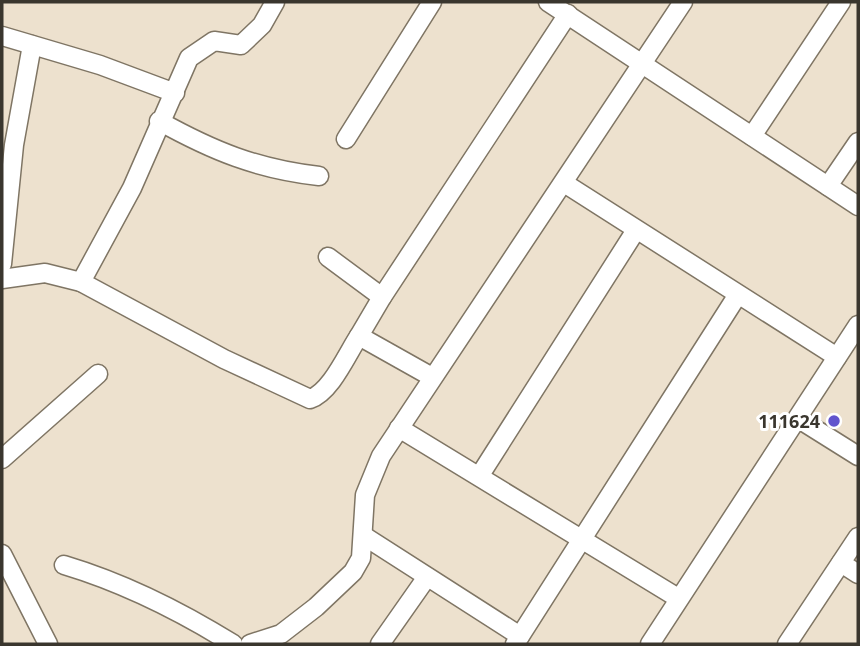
<svg xmlns="http://www.w3.org/2000/svg" width="860" height="646" font-family="'Open Sans',sans-serif">
	<rect width="100%" height="100%" fill="#ede1ce"/>
	<g fill="none" stroke-linecap="round" stroke-linejoin="round">
		<defs>
			<g id="minor">
				<path d="M548,2L858,206"/>
				<path d="M2,36L100,65L175,93"/>
				<path d="M159,121C213,151 257,169 319,176"/>
				<path d="M752,136L841,2"/>
				<path d="M346,139L432,2"/>
				<path d="M564,183L837,357"/>
				<path d="M828,186L858,142"/>
				<path d="M328,257L382,297"/>
				<path d="M2,264L14,145L32,45"/>
				<path d="M2,279L45,273L81,282L224,359L310,399C331,392 347,354 359,336"/>
				<path d="M81,282L132,188L189,58L214,41L241,45L262,25L275,2"/>
				<path d="M432,377L359,336L382,297L568,14"/>
				<path d="M799,419L858,456"/>
				<path d="M399,428L678,598"/>
				<path d="M2,459L98,374"/>
				<path d="M480,475L636,230"/>
				<path d="M364,536L520,636"/>
				<path d="M2,554L48,644"/>
				<path d="M841,563L858,574"/>
				<path d="M64,565C124,583 180,611 233,644"/>
				<path d="M250,644L281,634L316,607L353,572L361,558L365,495L381,456L683,2"/>
				<path d="M380,644L427,577"/>
				<path d="M515,644L737,296"/>
				<path d="M650,644L858,325"/>
				<path d="M787,644L858,537"/>
			</g>
		</defs>
		<use href="#minor" stroke="#7f7564" stroke-width="21"/>
		<use href="#minor" stroke="#fff" stroke-width="18"/>
	</g>
	<circle fill="#6154cd" stroke="#fff" stroke-width="2.5" cx="834" cy="421" r="7"/>
	<g text-anchor="middle" dominant-baseline="central" stroke-width="6" stroke-linejoin="round" paint-order="stroke">
		<g font-size="18" font-weight="bold" fill="#3a362e" stroke="#fff" text-anchor="end">
			<text x="820" y="421">111624</text>
		</g>
	</g>
	<rect width="860" height="646" fill="none" stroke="#3a362e" stroke-width="7"/>
</svg>
